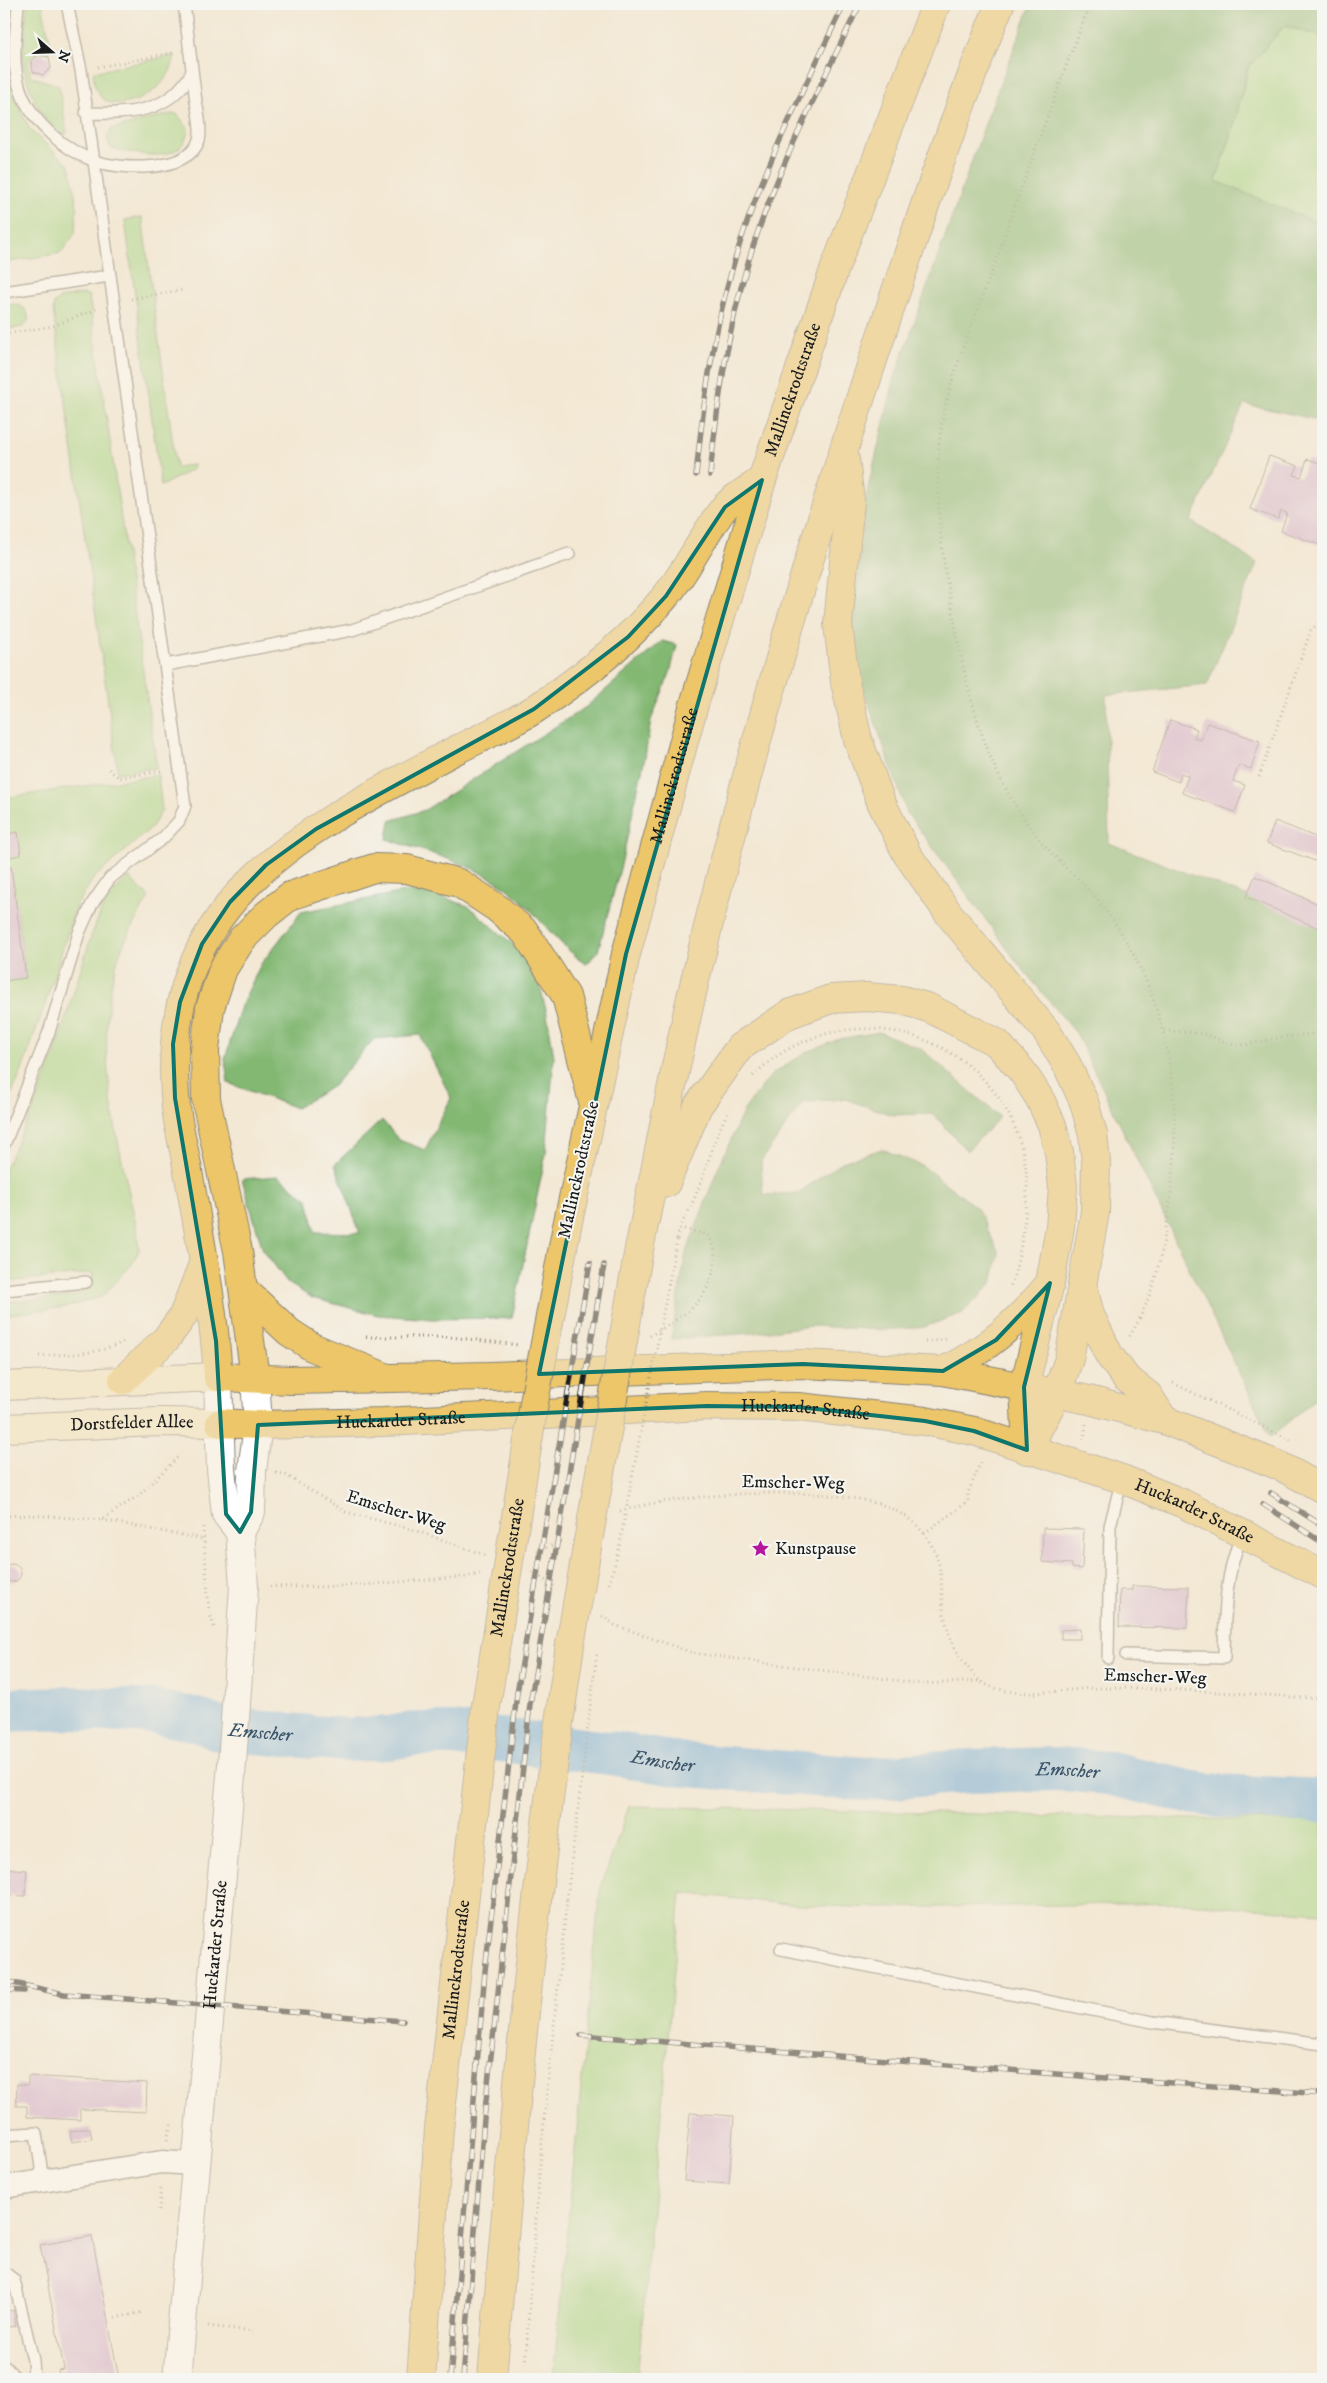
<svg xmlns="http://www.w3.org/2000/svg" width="1327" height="2383" font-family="'IM FELL DW Pica',serif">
	<rect width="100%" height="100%" fill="#f6f6f2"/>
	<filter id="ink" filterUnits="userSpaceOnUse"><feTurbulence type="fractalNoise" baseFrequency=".02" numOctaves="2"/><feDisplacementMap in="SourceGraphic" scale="10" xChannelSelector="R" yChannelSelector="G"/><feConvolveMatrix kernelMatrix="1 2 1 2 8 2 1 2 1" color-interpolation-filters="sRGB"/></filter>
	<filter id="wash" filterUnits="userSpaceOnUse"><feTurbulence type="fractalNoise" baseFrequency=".0096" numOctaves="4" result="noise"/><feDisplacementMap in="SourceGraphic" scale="20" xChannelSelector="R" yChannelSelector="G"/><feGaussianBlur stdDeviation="1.12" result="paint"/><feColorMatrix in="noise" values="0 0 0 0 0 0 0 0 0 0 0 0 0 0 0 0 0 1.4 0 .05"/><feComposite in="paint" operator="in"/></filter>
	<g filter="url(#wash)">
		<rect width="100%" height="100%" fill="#f3e8d4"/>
		<g fill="#a4d786" stroke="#607a51">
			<path d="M4,4H8L5,59L15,99L30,130L69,165L73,182L77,207L75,233L61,253L4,263Z"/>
			<path d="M27,4H42L50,42L49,52L38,53L28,61L31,76L59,86L67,134C46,138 24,79 23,62C22,43 26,23 27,4Z"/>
			<path d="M1284,26L1323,37V225L1215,182L1234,126L1248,68Z"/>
			<path d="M175,55C173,65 170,73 164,80C153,96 118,114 101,97C94,90 94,81 93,72Z"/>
			<path d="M170,114H177L188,128C186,166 136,155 111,148C106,140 106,136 112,129Z"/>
			<path d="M142,217L176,467L194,465L193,469L161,486L125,220Z"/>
			<path d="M84,294L89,296L157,768L118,773L53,311L54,303L61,298Z"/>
			<path d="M14,304C24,306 29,311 28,321L23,327L4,330V306Z"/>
			<path d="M158,775L162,810L152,827L93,879L76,906L47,998L21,1073L4,1111V981L26,978L11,868H4V798Z"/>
			<path d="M129,877L149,897C138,916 122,943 116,965C92,1054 119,1143 137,1230L139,1250L132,1264L103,1296L66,1307L4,1315V1302L75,1296L91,1284L93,1273L4,1282V1170L34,1107L54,1055L92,934L103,907L115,890Z"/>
			<path d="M629,1806L1323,1822V1913L1186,1903L880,1908L797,1905L681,1893L637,2379H553L600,1890Z"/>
		</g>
		<g fill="#83b873" stroke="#506a48">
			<path d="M1031,4H1323V37L1284,26L1248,68L1234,126L1216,181L1323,225V421L1244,404L1191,521L1257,563L1207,685L1106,695L1109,843L1323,926V1393L1270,1437L1076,1033L1020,966L907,813L850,650L866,496L895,377L990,110Z"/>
			<path d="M662,641L677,645L670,673L651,720L645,757L621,865L598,951L587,964C556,945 538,913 510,891C474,863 430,854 387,839L390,821L425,810L586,707Z"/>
			<path d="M409,891L440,896L468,906L528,957L538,978L547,1014L554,1057L546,1153L512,1318L433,1319L378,1315L312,1298L288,1283L263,1250L242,1179L278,1176L308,1199L315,1232L360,1233L335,1164L382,1120L399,1140L425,1150L451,1098L420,1035L374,1039L333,1086L296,1108L228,1083L225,1059L241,1006L261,964L301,912Z"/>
			<path d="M879,1032L920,1048L1000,1117L967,1151L933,1114L892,1115L845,1099L803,1102L761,1161L763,1195L798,1193L842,1162L882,1149L923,1166L977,1208L999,1253L992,1283L963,1313L924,1327L884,1330L812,1326L753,1333L671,1339L685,1257L716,1173L744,1110L772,1074L807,1052L839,1039Z"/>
		</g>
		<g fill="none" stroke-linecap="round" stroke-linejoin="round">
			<path stroke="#6babde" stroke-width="44" id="s1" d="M4,1710L73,1708L154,1712L194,1719L220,1729L348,1740L390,1738L412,1734H452L617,1754L675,1764L865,1779L971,1771L1060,1769L1109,1773L1188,1792L1218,1796L1323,1801"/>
		</g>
		<g id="blocks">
			<g fill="#d0a9d1">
				<path d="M39,54L49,57L51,68L43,75L33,72L31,61Z"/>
				<path d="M1269,456L1298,466L1294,475L1301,477L1307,459L1323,464V546L1281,531L1287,513L1281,511L1278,519L1250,509Z"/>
				<path d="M1170,720L1197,729L1194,738L1201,740L1207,723L1260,741L1251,769L1239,765L1233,781L1245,785L1235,812L1182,793L1188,776L1181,773L1179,782L1152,772Z"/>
				<path d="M1275,821L1323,840V864L1267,843Z"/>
				<path d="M18,832L21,855L9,857L6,834Z"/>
				<path d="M11,867L26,978L4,981V868Z"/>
				<path d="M1255,876L1323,906V930L1246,897Z"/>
				<path d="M1043,1528L1084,1529L1082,1569L1072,1568V1564L1042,1562Z"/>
				<circle cx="12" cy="1573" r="9"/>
				<path d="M1132,1586L1189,1587L1187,1628L1119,1627L1120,1590H1132Z"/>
				<path d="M1080,1629V1639H1061V1630Z"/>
				<path d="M4,1868L27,1870L25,1896L4,1895Z"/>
				<path d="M28,2076L147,2083L146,2112L80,2109V2120L27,2117V2106H16L17,2084L28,2085Z"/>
				<path d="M690,2113L734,2116L729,2184L684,2181Z"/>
				<path d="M90,2128L92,2139L72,2142L70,2131Z"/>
				<path d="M92,2236L119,2379H60L58,2370L64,2369L40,2245Z"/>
				<path d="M13,2310L16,2326L7,2327L4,2312Z"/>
			</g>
		</g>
	</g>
	<g filter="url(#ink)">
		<use href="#blocks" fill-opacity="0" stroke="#888278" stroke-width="1"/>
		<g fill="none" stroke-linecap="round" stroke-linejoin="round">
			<defs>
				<g id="service">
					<path d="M18,4C16,36 10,67 23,97C36,125 64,149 92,160C118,170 188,174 199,140C202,129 198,112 196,102C192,69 188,36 184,4"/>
					<path d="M86,113C129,114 169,114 192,72"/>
					<path d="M4,292L109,276"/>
					<path d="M166,665L352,630L569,554"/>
					<path d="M4,1145L49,1032L79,933L92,904L110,878L163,838L179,821L185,806L81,70L67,4"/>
					<path d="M4,1290L86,1282"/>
					<path d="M1126,1655L1224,1658C1225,1611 1224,1579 1242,1534"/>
					<path d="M1108,1658L1110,1526L1122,1479"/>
					<path d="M781,1949L1153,2022L1323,2044"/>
					<path d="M4,2135L36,2133L43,2181"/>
					<path d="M4,2272L14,2280L33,2360L34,2379"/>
					<path d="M4,2366L17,2379"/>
				</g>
				<path id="minor" d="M4,2187L162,2162L195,2164"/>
				<g id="tertiary">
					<path d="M240,1532L251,1512L252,1471L258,1425L255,1378"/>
					<path id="s2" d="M177,2379L232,1764L244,1586L240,1532L226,1514L221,1469L218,1377"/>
				</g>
				<g id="secondary">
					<path d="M4,1386L218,1377"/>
					<path id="s3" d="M4,1428L159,1422L220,1423"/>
				</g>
				<g id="primary">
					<path d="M218,1377L291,1380L491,1376L803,1364L943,1371L1089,1400L1164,1420L1280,1466L1323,1489"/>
					<path id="s4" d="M220,1423L258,1425L383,1422L707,1406L798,1407L925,1421L974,1431L1122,1479L1182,1503L1323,1575"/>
				</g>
				<g id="trunk">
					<path d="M845,459L850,501L838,624L845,682L858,740L881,802L907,854L949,914L1047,1032L1067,1065L1084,1102L1093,1135L1096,1162L1095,1212L1069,1359L1056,1395L1027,1450"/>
					<path d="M666,1183L698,1106L740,1047L789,1014L831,999L867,997L902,1000L929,1008L997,1043L1022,1071L1040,1099L1052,1125L1059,1152L1063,1187L1060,1227L1050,1283L1024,1387L1027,1449"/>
					<path id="s5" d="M566,1231L626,954L693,708L762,480L836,265L936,4"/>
					<path d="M639,1249C659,1156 675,1061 698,968C746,767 804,569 869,372C910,248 951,124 1000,4"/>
					<path d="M244,1290L289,1332L312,1347L385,1377"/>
					<path d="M1084,1291L1090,1315L1109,1355L1126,1378L1148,1395L1164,1420"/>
					<path d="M943,1371C987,1350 1014,1325 1046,1288"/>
					<path d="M218,1377C214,1308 200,1239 188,1171C184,1146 176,1121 175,1095C161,897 305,830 456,750C482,737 510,725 535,709C582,678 629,641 665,597C688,570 702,536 724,508C733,497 750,489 762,480"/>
					<path d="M255,1378L238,1251L206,1099L205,1050L210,1008L223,969L242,939L266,915L290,896L374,868L407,869L459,883L497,908L525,932L566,996L592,1098"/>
					<path d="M123,1380L166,1339L183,1316L203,1264"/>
					<path id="s6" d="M421,2379L439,2129L486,1706"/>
					<path d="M492,2379C512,2134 534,1889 570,1645"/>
				</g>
			</defs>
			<use href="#service" stroke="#888278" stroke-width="14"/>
			<use href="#minor" stroke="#888278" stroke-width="25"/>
			<use href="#tertiary" stroke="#888278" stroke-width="30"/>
			<use href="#secondary" stroke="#888278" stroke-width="30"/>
			<use href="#primary" stroke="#888278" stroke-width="30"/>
			<use href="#trunk" stroke="#888278" stroke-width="30"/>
			<g stroke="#888278" stroke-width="3" stroke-dasharray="1 4" stroke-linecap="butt">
				<path d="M1090,4C1057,89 1026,174 996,260C978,311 951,370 942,423C937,451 938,481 939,509C940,542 946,576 952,608C962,667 975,727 1001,780C1013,803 1028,826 1045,846C1064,867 1087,885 1104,908C1174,1001 1185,1111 1167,1222C1161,1262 1151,1303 1129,1337"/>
				<path d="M98,67L173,53"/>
				<path d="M131,299L182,290"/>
				<path d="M4,334L53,326L97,309"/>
				<path d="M109,769L119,778L162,771"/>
				<path d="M1259,777L1311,630L1323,619"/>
				<path d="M1164,1031L1201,1033L1234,1045H1246L1276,1038L1323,1033"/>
				<path d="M753,1076C781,1048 818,1031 858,1029C934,1026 1003,1075 1022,1149C1030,1178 1027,1210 1022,1239C1019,1255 1016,1272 1010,1287"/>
				<path d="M677,1239C681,1221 691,1209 697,1192C708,1165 714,1138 728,1112"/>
				<path d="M650,1336C666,1326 692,1312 702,1296C714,1280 721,1251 708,1235L680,1228"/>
				<path d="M361,1337H450L519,1345"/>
				<path d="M925,1342L946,1339"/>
				<path d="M39,1356C66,1354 98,1355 123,1342"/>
				<path d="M1173,1383L1291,1440"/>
				<path d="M1084,1440L1086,1424"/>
				<path d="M276,1473L284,1474L346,1512L411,1529L485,1555"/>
				<path d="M620,1511C681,1493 832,1483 890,1508C908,1516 923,1528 932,1546C944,1567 940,1591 944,1614C948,1634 956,1655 970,1670C973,1674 977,1679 981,1682C1017,1702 1062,1688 1100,1688C1174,1688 1249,1694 1323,1699"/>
				<path d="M4,1516L30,1515L101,1520L138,1496L180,1455"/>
				<path d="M102,1520L203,1539"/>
				<path d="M203,1527L209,1611L214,1627"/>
				<path d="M924,1533L968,1502V1493L982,1459"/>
				<path d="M537,1552L561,1541"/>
				<path d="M532,1572L554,1586"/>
				<path d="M270,1586C335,1590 400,1581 465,1577L480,1574"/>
				<path d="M602,1616L615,1625L693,1653L923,1684L981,1681"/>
				<path d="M167,2140L172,2121"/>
				<path d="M159,2210L161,2185"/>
				<path d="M115,2318L143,2312"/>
				<path d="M208,2326L253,2331"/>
				<path d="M524,2379L542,2140L567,1899"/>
			</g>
			<use href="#service" stroke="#fff" stroke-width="11"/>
			<use href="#minor" stroke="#fff" stroke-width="22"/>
			<use href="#tertiary" stroke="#fff" stroke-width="28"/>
			<use href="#secondary" stroke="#f7e8c3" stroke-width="28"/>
			<use href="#primary" stroke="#ecc669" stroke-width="28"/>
			<use href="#trunk" stroke="#ecc669" stroke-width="28"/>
			<defs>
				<g id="rail">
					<path d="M696,475C703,407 712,339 731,273C757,179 803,91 844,4"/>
					<path d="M710,475C717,404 727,334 747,266C774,174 819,89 860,4"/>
					<path d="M1271,1493L1323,1526"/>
					<path d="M1263,1504L1323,1543"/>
					<path d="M4,1981L64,1994L403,2021"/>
					<path d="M4,1990L24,1991"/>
					<path d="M581,2035L1118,2079L1323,2094"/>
					<path d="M450,2379L485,1971L517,1693L590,1263"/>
					<path d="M463,2379L484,2119L530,1704L604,1265"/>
				</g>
			</defs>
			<use href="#rail" stroke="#1c1c1c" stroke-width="5.5"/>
			<use href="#rail" stroke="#f6f6f2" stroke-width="4" stroke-dasharray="11" stroke-linecap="butt"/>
			<defs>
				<g id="trunk-bridge">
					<path d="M570,1645L639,1249"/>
					<path id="s7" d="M486,1706L535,1397L566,1231"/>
				</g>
			</defs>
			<use href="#trunk-bridge" stroke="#888278" stroke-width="30" stroke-linecap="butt"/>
			<g stroke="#888278" stroke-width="3" stroke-dasharray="1 4" stroke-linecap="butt">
				<path d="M609,1584L618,1553L677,1239"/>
				<path d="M567,1899L597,1651"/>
			</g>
			<use href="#trunk-bridge" stroke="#ecc669" stroke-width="28"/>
		</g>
	</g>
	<path d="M0 0H1327V2383H0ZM762,480L626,954L539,1374L803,1364L943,1371L996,1340L1050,1283L1024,1387L1027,1450L974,1431L925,1421L798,1407L707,1406L258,1425L251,1512L240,1532L226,1514L216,1341L175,1098L173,1044L180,1002L202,944L230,902L266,865L316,829L534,709L628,637L666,596L725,507Z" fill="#f3e8d4" fill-opacity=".55" fill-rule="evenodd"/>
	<path fill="none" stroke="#0f766e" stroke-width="4" stroke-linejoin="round" d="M762,480L626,954L539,1374L803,1364L943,1371L996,1340L1050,1283L1024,1387L1027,1450L974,1431L925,1421L798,1407L707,1406L258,1425L251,1512L240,1532L226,1514L216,1341L175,1098L173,1044L180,1002L202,944L230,902L266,865L316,829L534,709L628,637L666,596L725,507Z"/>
	<defs>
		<symbol id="sight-bare" viewBox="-9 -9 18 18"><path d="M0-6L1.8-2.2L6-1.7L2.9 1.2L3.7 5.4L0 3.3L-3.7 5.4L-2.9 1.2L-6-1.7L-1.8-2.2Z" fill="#b5179e" stroke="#f6f6f2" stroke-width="2.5" paint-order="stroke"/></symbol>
	</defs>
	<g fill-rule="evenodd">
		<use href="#sight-bare" x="748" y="1536" width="25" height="25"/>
	</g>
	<g text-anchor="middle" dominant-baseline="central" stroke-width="4" stroke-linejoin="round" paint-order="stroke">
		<g font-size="18" fill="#1c1c1c" stroke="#f6f6f2">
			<text stroke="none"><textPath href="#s5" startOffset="872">Mallinckrodtstraße</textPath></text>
			<text stroke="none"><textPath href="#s5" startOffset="468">Mallinckrodtstraße</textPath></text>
			<text transform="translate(579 1170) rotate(-78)">Mallinckrodtstraße</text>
			<text stroke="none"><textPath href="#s4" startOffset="586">Huckarder Straße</textPath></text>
			<text stroke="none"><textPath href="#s4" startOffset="181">Huckarder Straße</textPath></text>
			<text stroke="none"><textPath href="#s3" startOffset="128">Dorstfelder Allee</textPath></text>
			<text transform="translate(793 1483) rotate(1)">Emscher-Weg</text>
			<text transform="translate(396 1511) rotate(17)">Emscher-Weg</text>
			<text stroke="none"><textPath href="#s4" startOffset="991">Huckarder Straße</textPath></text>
			<text stroke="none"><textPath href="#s7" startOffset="140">Mallinckrodtstraße</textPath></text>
			<text transform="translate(1155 1677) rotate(2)">Emscher-Weg</text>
			<text stroke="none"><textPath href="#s2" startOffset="436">Huckarder Straße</textPath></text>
			<text stroke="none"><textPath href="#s6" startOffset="411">Mallinckrodtstraße</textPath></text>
		</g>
		<g font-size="18" fill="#1c1c1c" stroke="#f6f6f2" text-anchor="start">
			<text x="775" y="1549">Kunstpause</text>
		</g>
		<g font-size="19" font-style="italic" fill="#3c556a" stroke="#f6f6f2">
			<text stroke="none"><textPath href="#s1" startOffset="259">Emscher</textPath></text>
			<text stroke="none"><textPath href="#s1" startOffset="664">Emscher</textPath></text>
			<text stroke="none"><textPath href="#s1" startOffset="1070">Emscher</textPath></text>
		</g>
	</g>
	<rect width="1327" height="2383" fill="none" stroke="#f6f6f2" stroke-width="20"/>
	<g transform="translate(52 52) rotate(110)" stroke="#f6f6f2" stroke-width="4" paint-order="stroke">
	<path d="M0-4L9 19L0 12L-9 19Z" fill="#1c1c1c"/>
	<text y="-8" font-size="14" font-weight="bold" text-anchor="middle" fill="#1c1c1c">N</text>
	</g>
</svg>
